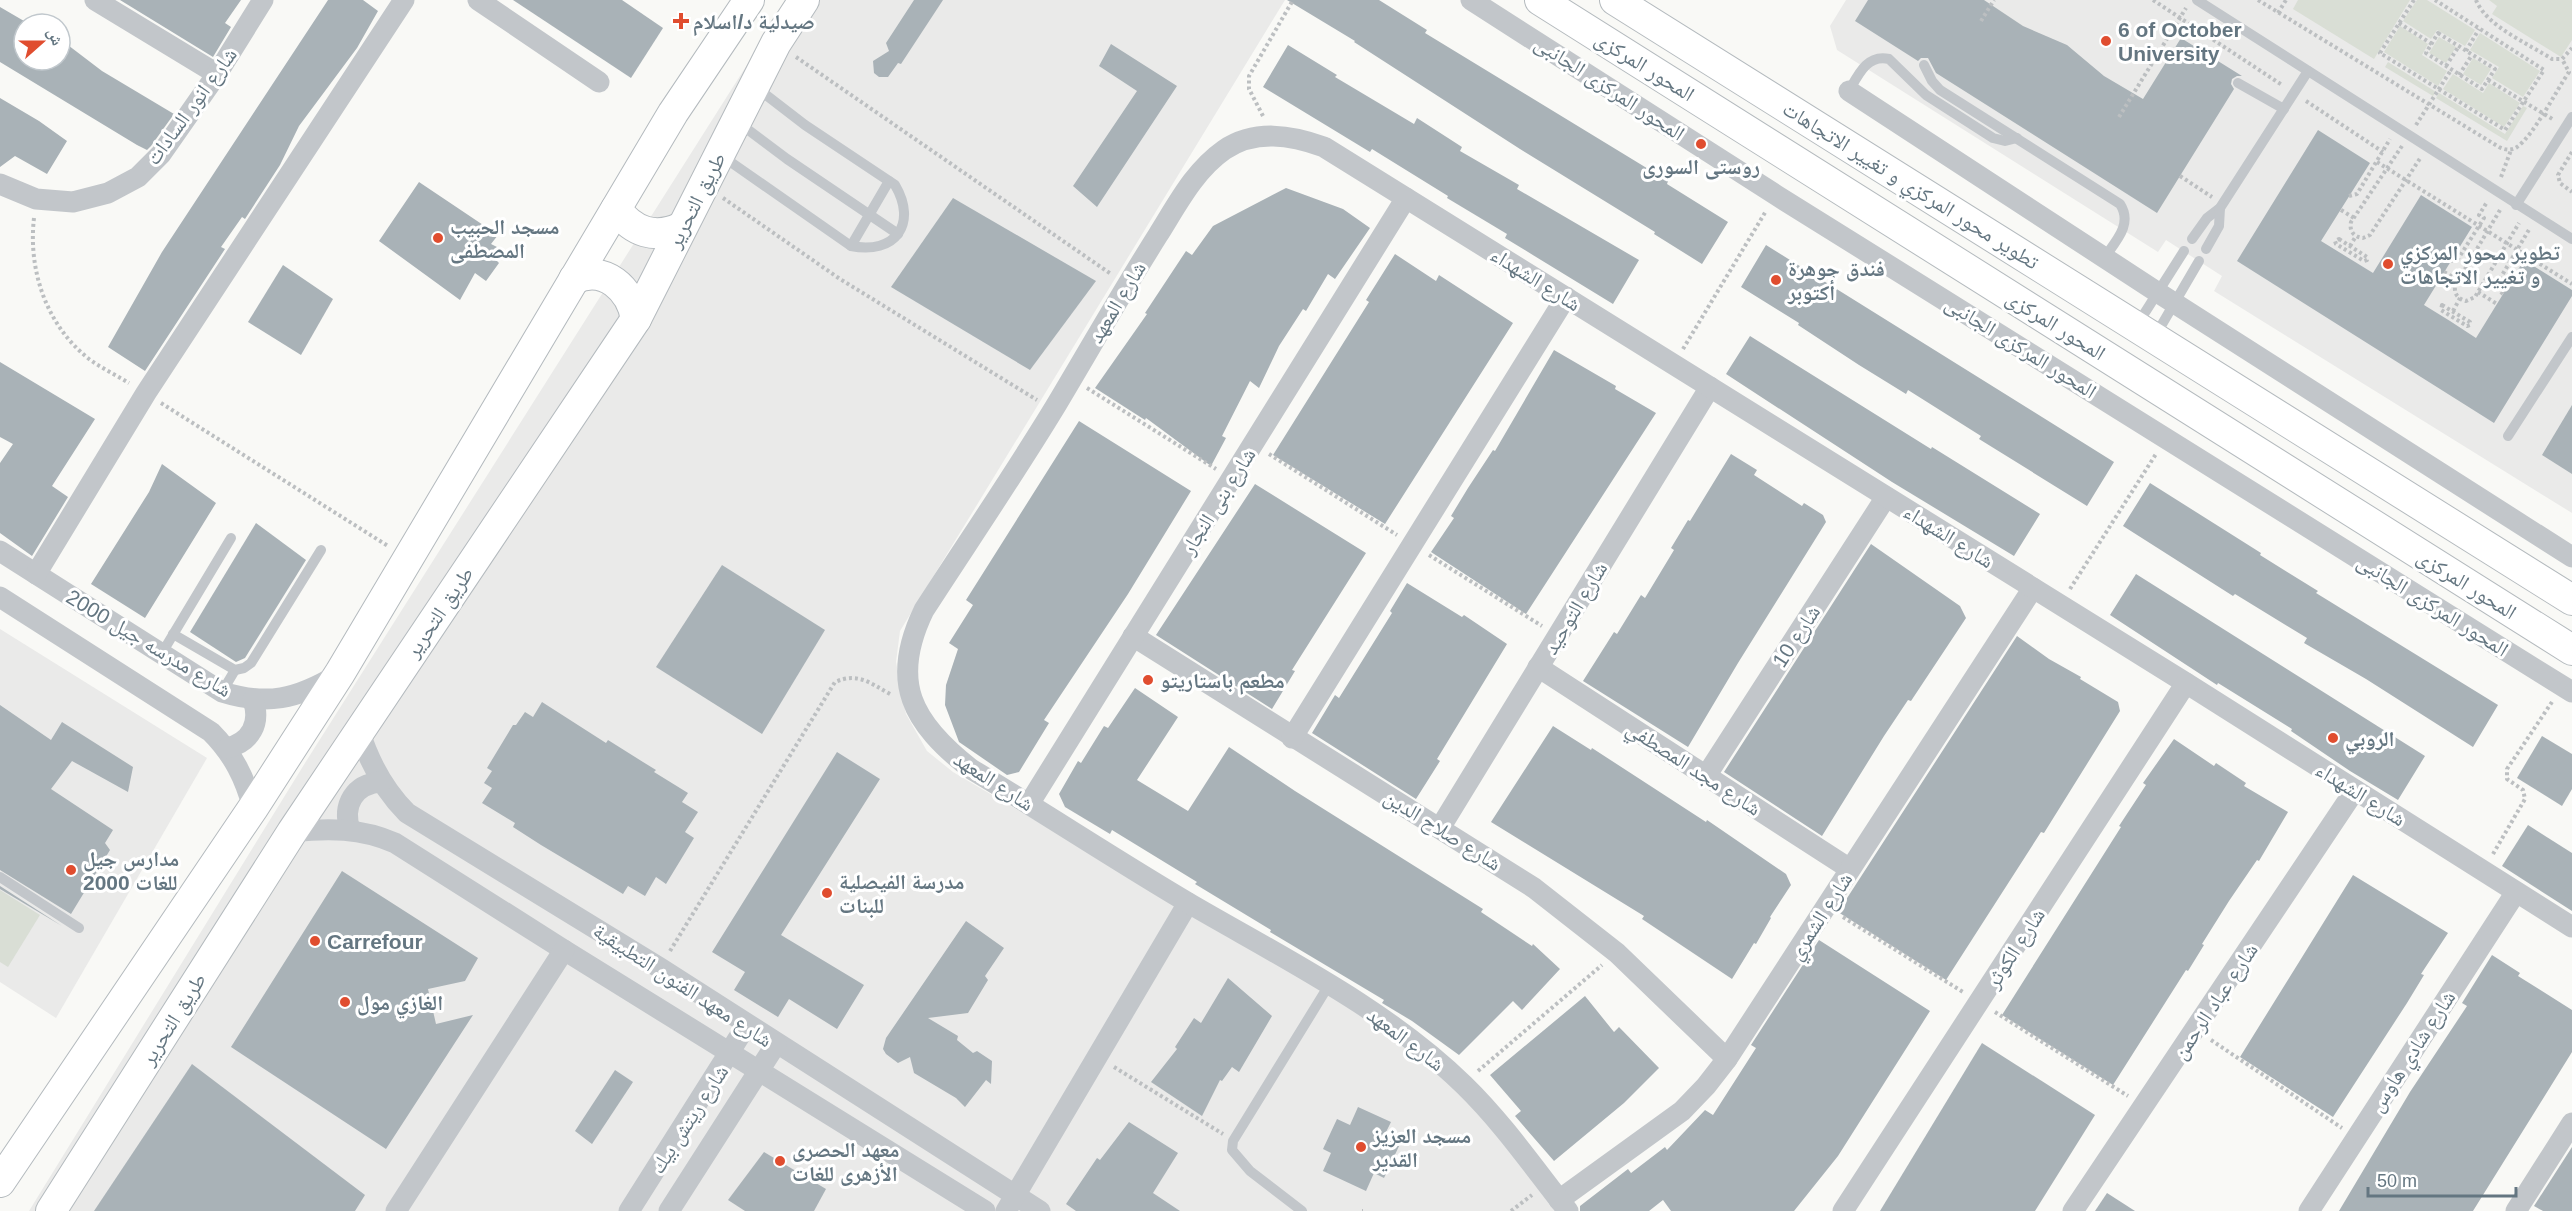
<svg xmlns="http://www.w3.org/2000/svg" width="2572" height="1211" font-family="Arial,'Noto Naskh Arabic',sans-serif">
	<rect width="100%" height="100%" fill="#f9f9f6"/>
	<g fill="#eaeae9">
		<path d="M788,0H1285L900,631L896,662L906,714L927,751L953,772L1382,1024L1461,1090L1561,1211H29L305,763Z"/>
		<path d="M1846,0H2572V513L2214,291L2222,276L2166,240L2158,252L1837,50L1830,26Z"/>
		<path d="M0,629L207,758L56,1018L0,982Z"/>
	</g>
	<g fill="#d9ded5">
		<path d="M2298,0H2410L2374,59L2293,9Z"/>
		<path d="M2417,0H2427L2475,30L2465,46L2437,30L2431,39L2403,21Z"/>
		<path d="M2489,0H2572V40L2561,57L2492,14L2497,6Z"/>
		<path d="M2400,26L2428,44L2422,55L2447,71L2438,86L2384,52Z"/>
		<path d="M2480,33L2540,71L2523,97L2492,78L2499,67L2470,50Z"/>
		<path d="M2439,37L2456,47L2446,63L2429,53Z"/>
		<path d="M2473,58L2491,69L2481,85L2463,74Z"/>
		<path d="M2388,62L2436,92L2433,96L2385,67Z"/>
		<path d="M2453,74L2483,93L2489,83L2520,103L2504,127L2443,89Z"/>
		<path d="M2439,93L2505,134L2523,106L2527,108L2507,141L2436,98Z"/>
		<path d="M0,890L40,915L8,967L0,962Z"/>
	</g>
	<g fill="#a9b2b7">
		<path d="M120,0H241L225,23L231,27L213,57Z"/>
		<path d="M328,0H363L378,11L357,48L299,126L280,165L245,219L242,217L221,247L225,249L145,371L108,347L162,252Z"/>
		<path d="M513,0H622L663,28L631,78Z"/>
		<path d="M914,0H943L901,64L898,63L888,77H879L874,73L873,61L889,51L886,43Z"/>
		<path d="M1287,0H1379L1427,30L1425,33L1668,181L1667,184L1728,222L1702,264L1654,234L1655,232L1520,149L1354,42L1355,41Z"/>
		<path d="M1868,0H1984L2023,26L2067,45L2104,76L2143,99L2181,38L2242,76H2237L2232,79L2231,84L2234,89L2157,213L1936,73L1928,58H1921L1918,61L1855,21Z"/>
		<path d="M0,7L24,21V60H60V39L102,71L174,114L151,146L147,150L137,145L0,62Z"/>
		<path d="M1111,44L1177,86L1097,207L1073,186L1137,91L1099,66Z"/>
		<path d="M1288,45L1337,75L1335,77L1414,124L1417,118L1462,147L1460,151L1519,185L1517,189L1639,260L1613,304L1505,238L1507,234L1447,198L1448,196L1372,149L1370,152L1263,87Z"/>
		<path d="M0,98L39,121L67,141L47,174L15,156L0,167Z"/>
		<path d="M2318,130L2370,163L2321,241L2373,273L2421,195L2472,227L2424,305L2450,321L2476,338L2524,260L2572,290V296L2494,423L2237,261Z"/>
		<path d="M419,182L498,235L491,244L501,249L495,259L499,263L486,281L475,273L460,300L379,241Z"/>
		<path d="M1286,188L1343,209L1370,228L1335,279L1328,274L1306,311L1303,309L1279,346L1259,388L1250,381L1222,436L1226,438L1211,466L1146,418L1145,420L1095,388L1147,314L1145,313L1186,251L1192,255L1213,226Z"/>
		<path d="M953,198L1096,281L1030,370L891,287Z"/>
		<path d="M1766,245L2114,462L2087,506L1979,439L1981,436L1908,390L1906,394L1859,365L1798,325L1799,323L1741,287Z"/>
		<path d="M1395,254L1436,281L1439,275L1513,323L1385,524L1273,455L1369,302L1366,300Z"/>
		<path d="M283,265L333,299L301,355L248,322Z"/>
		<path d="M1750,336L1931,449L1932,447L2040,514L2014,556L1892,482L1726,374Z"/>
		<path d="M1554,350L1616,386L1615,389L1656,413L1526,614L1431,552L1454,518L1451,516L1468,488L1493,450L1495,451Z"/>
		<path d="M0,362L95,419L52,486L68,497L32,556L0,533V463L13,444L0,437Z"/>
		<path d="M2572,405V474L2542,455Z"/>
		<path d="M1079,421L1191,491L1128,594L1044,720L1049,723L1019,772L1007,775L959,742L945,705L946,685L958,649L949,643L973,605L966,600Z"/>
		<path d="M1731,454L1757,470L1754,475L1802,506L1804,503L1823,515L1826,522L1738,663L1688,747L1583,681L1614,632L1617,634L1641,595L1645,598L1674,550L1671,548L1688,520L1690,521Z"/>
		<path d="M162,464L216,503L145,618L91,584L149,492Z"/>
		<path d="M2150,483L2261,553L2260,555L2318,591L2316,593L2498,705L2473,747L2366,679L2304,643L2307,638L2235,594L2233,596L2123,526Z"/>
		<path d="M1255,484L1366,553L1292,670L1295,671L1272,709L1156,635Z"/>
		<path d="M256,523L306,560L245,658L236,662L190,632Z"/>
		<path d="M1871,544L1960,606L1966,618L1911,701L1908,700L1884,736L1822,836L1724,772Z"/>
		<path d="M722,565L825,630L762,734L656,667Z"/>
		<path d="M2136,574L2425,756L2398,800L2350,771L2291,731L2292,729L2218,683L2217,685L2110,615Z"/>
		<path d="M1407,583L1462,617L1464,615L1507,644L1437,759L1440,761L1416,799L1312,733L1335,695L1339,698L1392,613L1390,611Z"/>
		<path d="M2017,636L2049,659L2081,677L2080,679L2118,702L2120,711L2044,833L2041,832L1946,980L1838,912Z"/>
		<path d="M1135,688L1178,717L1137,780L1188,811L1229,747L1295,791L1483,909L1481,912L1532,946L1533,944L1560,969L1522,1010L1513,1001L1459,1055L1412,1021L1382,1003L1384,1000L1270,932L1271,930L1195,884L1197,882L1112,830L1110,834L1065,807L1059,794L1078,761L1081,763L1104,726L1108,728Z"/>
		<path d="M542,702L606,743L608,740L643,762L656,770L654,772L688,793L682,802L698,812L685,832L694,838L666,884L656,877L645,896L628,886L623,894L541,845L513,827L515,823L482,803L492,788L484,783L492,771L487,768L513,725H516L525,712L533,717Z"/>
		<path d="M0,705L51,740L62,722L133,767L128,792L72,761L51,789L113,830L105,843L110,850L71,914L0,870Z"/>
		<path d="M1553,726L1591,750L1592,748L1706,822L1707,820L1786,874L1791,885L1770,917L1771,918L1756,944L1754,943L1732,979L1642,919L1644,916L1491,822Z"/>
		<path d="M2542,736L2572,754V789L2562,806L2517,778Z"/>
		<path d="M2174,739L2214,766L2216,763L2246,783L2244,786L2288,812L2259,861L2257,860L2229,901L2202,944L2204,945L2188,971L2186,970L2113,1085L2002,1015L2121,827L2119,826L2146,785L2143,783Z"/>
		<path d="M837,752L880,779L781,935L864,985L837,1029L789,999L778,1017L734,990L745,972L712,952Z"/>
		<path d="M2528,825L2572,853V911L2502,866Z"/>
		<path d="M342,871L478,958L465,981L428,989L436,1024L473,1015L386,1149L231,1047Z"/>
		<path d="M2353,875L2448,933L2421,974L2424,975L2407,1003L2333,1117L2240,1057Z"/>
		<path d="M0,886L62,926L0,889Z"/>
		<path d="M966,921L1004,948L985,976L988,980L968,1013L928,1018L958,1036L957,1040L973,1053L977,1051L992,1061L991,1084L986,1080L965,1107L956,1098L914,1073L910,1057L898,1063L886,1054L883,1049L886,1038Z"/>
		<path d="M1819,940L1930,1011L1838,1156L1794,1211H1671L1663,1200L1649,1211H1580V1206L1628,1169L1631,1173L1665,1147L1667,1150L1705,1110L1713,1115L1756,1048L1751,1045Z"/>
		<path d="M2492,955L2520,973L2518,976L2572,1010V1052L2473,1211H2339L2410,1092L2467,1006L2462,1003Z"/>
		<path d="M1228,978L1272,1016L1239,1072L1232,1067L1222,1081L1220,1080L1202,1116L1151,1082L1177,1049L1175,1047L1194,1018L1201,1023Z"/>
		<path d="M1585,996L1614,1032L1619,1027L1659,1068L1624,1103L1554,1161L1515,1116L1521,1111L1490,1075Z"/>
		<path d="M1982,1043L2095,1115L2035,1211H1880Z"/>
		<path d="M192,1064L365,1195L355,1211H94Z"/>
		<path d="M615,1070L633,1082L592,1144L575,1131Z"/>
		<path d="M1358,1107L1391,1122L1385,1134L1396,1139L1395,1141L1400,1144L1384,1178L1374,1173L1366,1191L1323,1171L1331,1153L1323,1149L1337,1119L1350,1125Z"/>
		<path d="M1129,1122L1178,1153L1153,1193L1180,1211H1076L1066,1204L1097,1158L1100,1160Z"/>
		<path d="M2572,1147V1211H2543L2534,1206Z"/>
		<path d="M764,1152L826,1189L814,1211H745L728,1200Z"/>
		<path d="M2107,1193L2135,1211H2095Z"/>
	</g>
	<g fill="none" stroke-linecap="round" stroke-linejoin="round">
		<defs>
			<g id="secondary">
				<path d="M1540,0L2572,650"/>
				<path d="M1615,0L2572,600"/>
				<path d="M616,209C633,232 655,240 682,227"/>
				<path d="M574,279C604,264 631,289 636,319"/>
				<path d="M0,1182L253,808L340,673L673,113L749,0"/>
				<path d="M51,1211L292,832L636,319L776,43L804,0"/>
			</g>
		</defs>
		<use href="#secondary" stroke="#b4babe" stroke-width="32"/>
		<g stroke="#bcbfc1" stroke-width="4" stroke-dasharray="3 3" stroke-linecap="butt">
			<path d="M2153,0L2282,85"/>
			<path d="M2258,0L2499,147C2505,150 2511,151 2517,147C2534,135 2556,91 2569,72L2562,59"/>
			<path d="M2414,0L2380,53L2505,130L2544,70L2435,0"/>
			<path d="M2476,0C2486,26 2529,44 2552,59H2562L2572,48"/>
			<path d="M2278,13L2286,0"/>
			<path d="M1981,21L1994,0"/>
			<path d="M2399,23L2432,44"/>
			<path d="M2438,33L2495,69L2482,89L2426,53Z"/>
			<path d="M2466,51L2479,29"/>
			<path d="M796,57L1111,274"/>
			<path d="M2446,66L2459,46"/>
			<path d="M2459,75L2472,55"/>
			<path d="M2488,80L2554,120"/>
			<path d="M2306,101L2383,152"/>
			<path d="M1263,116L1249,89V76L1293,0"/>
			<path d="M2119,117L2186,8"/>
			<path d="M2416,125L2451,70"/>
			<path d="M2402,146L2351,222C2349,231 2354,237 2363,238L2370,235L2421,157"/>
			<path d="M2572,152L2558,175L2560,183L2572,192"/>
			<path d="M2377,162L2572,284"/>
			<path d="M2180,176L2212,197"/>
			<path d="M2501,177L2511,150"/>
			<path d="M2349,196L2357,194L2390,139"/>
			<path d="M723,198L840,279L1037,400"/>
			<path d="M2341,210L2354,218"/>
			<path d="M2500,210L2455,286C2454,294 2458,299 2466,301L2475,297L2519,223"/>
			<path d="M34,218C28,270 46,325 89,359C101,368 116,375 129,383"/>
			<path d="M2339,239L2367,257V260L2364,261L2336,244L2335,241Z"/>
			<path d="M2350,246L2356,236"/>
			<path d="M2451,261L2458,259L2484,218L2479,215L2487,202"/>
			<path d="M2444,272L2458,280"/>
			<path d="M2478,292L2497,304"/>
			<path d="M2503,294L2497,288L2498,282L2530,228"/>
			<path d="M2442,305L2470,322V325L2467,326L2441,310Z"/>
			<path d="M2453,311L2460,298"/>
			<path d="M1683,349L1766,211"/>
			<path d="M1087,388L1216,469"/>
			<path d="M161,403L388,546"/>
			<path d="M1269,454L1397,535"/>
			<path d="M1429,555L1542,626"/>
			<path d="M2070,589L2156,454"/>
			<path d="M2493,854L2525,799L2523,790L2507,779V769L2552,702"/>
			<path d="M1843,917L1963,992"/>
			<path d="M670,951L835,682C858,672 870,683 890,694"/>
			<path d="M1995,1012L2128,1096"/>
			<path d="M2211,1040L2342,1128"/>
			<path d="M1114,1067L1223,1134"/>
			<path d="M1478,1071L1602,965"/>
			<path d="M1362,1211H1363"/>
			<path d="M1511,1211L1532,1195"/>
		</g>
		<g stroke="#c2c6ca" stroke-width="10">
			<path d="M2197,0L2572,239"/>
			<path d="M1924,65L1932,81L1940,90L2120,204C2133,224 2116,241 2104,258"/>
			<path d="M2238,83L2284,109"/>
			<path d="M1849,91C1858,75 1867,54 1889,59L1926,95L1993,138L2005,141L2017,138"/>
			<path d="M739,123L787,159L898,234"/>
			<path d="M722,156L851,246C895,255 918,224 895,185L805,125L757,88"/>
			<path d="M2516,205L2572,117"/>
			<path d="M2192,239L2207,218L2220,208L2308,71"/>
			<path d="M851,246L889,181"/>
			<path d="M2206,249L2219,226L2220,208"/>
			<path d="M2137,325L2184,251"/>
			<path d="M2154,338L2199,261"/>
			<path d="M2508,436L2572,337"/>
			<path d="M173,634L235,670L244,668L251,663L321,550"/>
			<path d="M162,653L231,538"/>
			<path d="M222,692L235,670"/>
			<path d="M0,877L79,928"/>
			<path d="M1302,1211L1250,1171L1232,1150L1233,1141L1329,985"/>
		</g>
		<g stroke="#c2c6ca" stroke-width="21">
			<path d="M95,0L217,74"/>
			<path d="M478,0L599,82"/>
			<path d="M1471,0L1776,195L2572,692"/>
			<path d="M1849,91L2157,292L2572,557"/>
			<path d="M0,184L36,199L73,202L108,193L138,177L161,154L217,74L263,0"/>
			<path d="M0,551L222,692C267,706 297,699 337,675"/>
			<path d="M36,574L146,393L404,0"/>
			<path d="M0,597L211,732C233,754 245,778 253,808"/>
			<path d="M1133,636L1534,888L1617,953L1727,1059"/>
			<path d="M1538,667L1850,869"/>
			<path d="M359,730C369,762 383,789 407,813L660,968L1040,1211"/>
			<path d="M1292,738L1566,297"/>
			<path d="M227,748C251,742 261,723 253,700"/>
			<path d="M1706,776L1886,497"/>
			<path d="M1029,804L1406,198"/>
			<path d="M1440,828L1710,387"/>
			<path d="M350,830C342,805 354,784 381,782"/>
			<path d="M292,832C328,828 361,828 395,843L564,950L985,1211"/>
			<path d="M1559,1200L1682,1111L1706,1086L1727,1059L2033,588"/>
			<path d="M396,1211L564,950"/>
			<path d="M629,1211L746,1026"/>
			<path d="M669,1211L776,1044"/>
			<path d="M1006,1211L1188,903"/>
			<path d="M1568,1211C1534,1168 1503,1123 1464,1085C1386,1009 1285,959 1192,905C1117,861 1045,813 971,769C912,723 889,682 924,610C968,542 1013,476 1055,407C1089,350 1122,292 1158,235C1177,205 1194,171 1224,150C1255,129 1291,135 1324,147L2186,683L2572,927"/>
			<path d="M1843,1211L2186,683"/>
			<path d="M2073,1211L2355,790"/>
			<path d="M2309,1211L2516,892"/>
			<path d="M2516,1211L2572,1123"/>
		</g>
		<use href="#secondary" stroke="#fff" stroke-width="30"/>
	</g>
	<g fill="#e04d2f" stroke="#fff" stroke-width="2">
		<path d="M678 12h6v6h6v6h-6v6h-6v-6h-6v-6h6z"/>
		<circle cx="2106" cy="41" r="6"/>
		<circle cx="1701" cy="144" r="6"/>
		<circle cx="438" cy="238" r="6"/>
		<circle cx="2388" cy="264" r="6"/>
		<circle cx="1776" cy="280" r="6"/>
		<circle cx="1148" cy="680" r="6"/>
		<circle cx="2333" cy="738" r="6"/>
		<circle cx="71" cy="870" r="6"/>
		<circle cx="827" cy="893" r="6"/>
		<circle cx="315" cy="941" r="6"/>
		<circle cx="345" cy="1002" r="6"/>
		<circle cx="1361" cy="1147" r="6"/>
		<circle cx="780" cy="1161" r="6"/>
	</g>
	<g text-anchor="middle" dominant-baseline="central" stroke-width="6" stroke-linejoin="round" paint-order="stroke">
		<g font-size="21" font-weight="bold" fill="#647681" stroke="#fff" text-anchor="start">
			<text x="693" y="21">صيدلية د/اسلام</text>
			<text x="2118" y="29">6 of October<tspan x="2118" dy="24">University</tspan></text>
			<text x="1701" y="166" text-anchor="middle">روستى السورى</text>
			<text x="450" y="226">مسجد الحبيب<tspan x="450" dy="24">المصطفى</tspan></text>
			<text x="2400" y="252">تطوير محور المركزي<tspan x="2400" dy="24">و تغيير الاتجاهات</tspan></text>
			<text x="1788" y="268">فندق جوهرة<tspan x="1788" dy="24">أكتوبر</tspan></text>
			<text x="1160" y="680">مطعم باستاريتو</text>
			<text x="2345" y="738">الروبي</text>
			<text x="83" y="858">مدارس جيل<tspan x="83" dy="24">2000 للغات</tspan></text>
			<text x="839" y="881">مدرسة الفيصلية<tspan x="839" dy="24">للبنات</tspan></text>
			<text x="327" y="941">Carrefour</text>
			<text x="357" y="1002">الغازي مول</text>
			<text x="1373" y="1135">مسجد العزيز<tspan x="1373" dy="24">القدير</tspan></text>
			<text x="792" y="1149">معهد الحصرى<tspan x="792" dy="24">الأزهرى للغات</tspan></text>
		</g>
		<g font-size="21" fill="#647681" stroke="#fff">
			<text transform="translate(1645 66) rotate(32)">المحور المركزى</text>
			<text transform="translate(1610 88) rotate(33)">المحور المركزى الجانبى</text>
			<text transform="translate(191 106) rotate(-54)">شارع انور السادات</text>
			<text transform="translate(1911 185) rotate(32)">تطوير محور المركزي و تغيير الاتجاهات</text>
			<text transform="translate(696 200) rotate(-63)">طريق التحرير</text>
			<text transform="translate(1536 279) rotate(32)">شارع الشهداء</text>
			<text transform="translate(1117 302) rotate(-59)">شارع المعهد</text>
			<text transform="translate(2056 325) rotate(32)">المحور المركزى</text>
			<text transform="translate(2021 347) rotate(32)">المحور المركزى الجانبى</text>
			<text transform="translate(1218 501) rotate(-58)">شارع بنى النجار</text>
			<text transform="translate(1949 536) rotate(32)">شارع الشهداء</text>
			<text transform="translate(2467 584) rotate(32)">المحور المركزى</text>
			<text transform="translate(2433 605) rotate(32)">المحور المركزى الجانبى</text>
			<text transform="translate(1575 608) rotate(-59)">شارع التوحيد</text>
			<text transform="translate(439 612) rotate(-56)">طريق التحرير</text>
			<text transform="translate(1796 636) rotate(-57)">شارع 10</text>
			<text transform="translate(149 643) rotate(31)">شارع مدرسه جيل 2000</text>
			<text transform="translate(1694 768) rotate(33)">شارع مجد المصطفي</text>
			<text transform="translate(994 781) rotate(33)">شارع المعهد</text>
			<text transform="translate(2361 794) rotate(32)">شارع الشهداء</text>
			<text transform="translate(1443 830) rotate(32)">شارع صلاح الدين</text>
			<text transform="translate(1820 916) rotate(-57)">شارع الشمري</text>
			<text transform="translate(2015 948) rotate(-57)">شارع الكوثر</text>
			<text transform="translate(683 985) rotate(33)">شارع معهد الفنون التطبيقية</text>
			<text transform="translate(2215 1001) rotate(-56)">شارع عباد الرحمن</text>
			<text transform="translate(173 1019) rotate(-58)">طريق التحرير</text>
			<text transform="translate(1406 1039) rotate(37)">شارع المعهد</text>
			<text transform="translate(2412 1051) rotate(-57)">شارع شادي هاوس</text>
			<text transform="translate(689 1119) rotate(-57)">شارع ريتش بيك</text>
		</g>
	</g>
	<g transform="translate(42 42) rotate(69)"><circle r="28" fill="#ffffff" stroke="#c1c8cd" stroke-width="1.5"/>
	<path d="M0-4.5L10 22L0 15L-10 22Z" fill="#e04d2f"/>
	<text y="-9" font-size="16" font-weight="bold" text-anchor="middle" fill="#647681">ش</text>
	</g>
	<path d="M2368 1187v9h148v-9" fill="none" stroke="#647681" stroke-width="3"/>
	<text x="2377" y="1187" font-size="18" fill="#647681" stroke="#ffffff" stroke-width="4.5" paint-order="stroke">50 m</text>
</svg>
